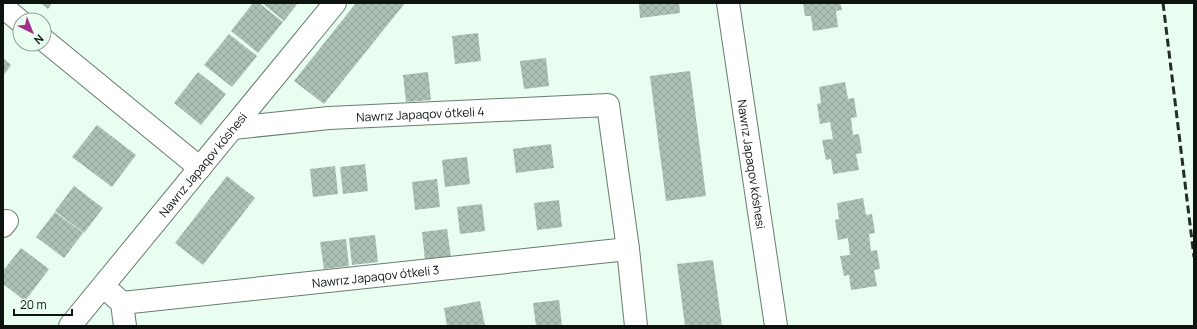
<svg xmlns="http://www.w3.org/2000/svg" width="1197" height="329" font-family="Manrope,sans-serif">
	<defs>
		<pattern id="building-cross-hatch" width="8" height="8" patternUnits="userSpaceOnUse"><rect width="8" height="8" fill="#acc0b4"/><path d="M0 0l8 8M0 8l8-8" fill="none" stroke="#93a49a"/></pattern>
	</defs>
	<rect width="100%" height="100%" fill="#e9fdf1"/>
	<g fill="url(#building-cross-hatch)">
		<path d="M41,3H52L48,9Z"/>
		<path d="M253,3H259L283,22L258,53L231,31Z"/>
		<path d="M262,3H298L284,21Z"/>
		<path d="M356,3H405L324,104L294,81Z"/>
		<path d="M639,3H679L680,13L640,18Z"/>
		<path d="M803,3H840L842,10L836,11L838,27L813,31L811,16H805Z"/>
		<path d="M478,33L481,61L455,64L452,36Z"/>
		<path d="M229,34L257,56L232,87L204,65Z"/>
		<path d="M3,58L11,65L3,76Z"/>
		<path d="M546,58L549,86L524,89L520,61Z"/>
		<path d="M690,71L706,196L666,201L650,76Z"/>
		<path d="M198,72L226,94L201,125L174,103Z"/>
		<path d="M428,72L431,100L406,102L403,75Z"/>
		<path d="M845,82L848,99L854,98L857,117L851,118L853,135L859,134L862,153L856,154L859,170L833,174L831,159L826,160L822,140L833,139L830,122L820,124L817,104L821,103L819,87Z"/>
		<path d="M97,125L136,155L112,187L72,157Z"/>
		<path d="M551,144L554,168L516,173L513,149Z"/>
		<path d="M467,157L470,184L445,187L442,160Z"/>
		<path d="M365,164L368,191L343,194L340,167Z"/>
		<path d="M335,166L338,194L313,197L310,169Z"/>
		<path d="M227,176L255,198L203,265L175,243Z"/>
		<path d="M437,179L440,207L415,210L412,182Z"/>
		<path d="M74,186L103,208L84,233L55,211Z"/>
		<path d="M863,198L866,215L872,214L875,233L869,234L871,251L877,250L880,269L874,270L877,286L851,290L849,275L844,276L840,256L850,255L848,238L838,240L835,220L839,219L837,203Z"/>
		<path d="M559,200L562,227L537,230L534,203Z"/>
		<path d="M482,204L485,231L460,234L457,207Z"/>
		<path d="M55,212L83,233L64,258L36,237Z"/>
		<path d="M447,229L451,257L425,260L422,232Z"/>
		<path d="M375,235L378,262L352,265L349,238Z"/>
		<path d="M346,239L349,266L324,269L320,242Z"/>
		<path d="M21,248L49,269L25,301L3,284V271Z"/>
		<path d="M713,260L722,326H685L677,264Z"/>
		<path d="M559,300L562,326H536L533,303Z"/>
		<path d="M480,301L485,326H447L444,308Z"/>
	</g>
	<g fill="none" stroke-linecap="round" stroke-linejoin="round">
		<defs>
			<g id="minor">
				<path id="s1" d="M728,3L776,326"/>
				<path d="M3,7L20,21"/>
				<path d="M44,40L200,168"/>
				<path id="s2" d="M233,128L329,118L608,105L628,249L636,326"/>
				<path d="M3,226L7,221"/>
				<path d="M111,293L122,303L125,326"/>
				<path id="s3" d="M122,303L628,249"/>
				<path id="s4" d="M70,326L335,3"/>
			</g>
		</defs>
		<use href="#minor" stroke="#697c71" stroke-width="24"/>
		<use href="#minor" stroke="#fff" stroke-width="22"/>
		<path stroke="#242c27" stroke-width="3" stroke-dasharray="8 4" stroke-linecap="butt" d="M1163,3L1194,257"/>
	</g>
	<g text-anchor="middle" dominant-baseline="central" stroke-width="3.5" stroke-linejoin="round" paint-order="stroke">
		<g font-size="12" fill="#0d1410" stroke="#e9fdf1">
			<text stroke="none"><textPath href="#s2" startOffset="188">Nawrız Japaqov ótkeli 4</textPath></text>
			<text stroke="none"><textPath href="#s1" startOffset="163">Nawrız Japaqov kóshesi</textPath></text>
			<text stroke="none"><textPath href="#s4" startOffset="209">Nawrız Japaqov kóshesi</textPath></text>
			<text stroke="none"><textPath href="#s3" startOffset="255">Nawrız Japaqov ótkeli 3</textPath></text>
		</g>
	</g>
	<rect width="1197" height="329" fill="none" stroke="#0d1410" stroke-width="8"/>
	<g transform="translate(32 32) rotate(137)"><circle r="19" fill="#e9fdf1" stroke="#91a097"/>
	<path d="M0-3L7 15L0 10L-7 15Z" fill="#a42f88"/>
	<text y="-6" font-size="11" font-weight="bold" text-anchor="middle" fill="#0d1410">N</text>
	</g>
	<path d="M14 309v6h58v-6" fill="none" stroke="#0d1410" stroke-width="2"/>
	<text x="20" y="309" font-size="12" fill="#0d1410" stroke="#e9fdf1" stroke-width="3" paint-order="stroke">20 m</text>
</svg>
